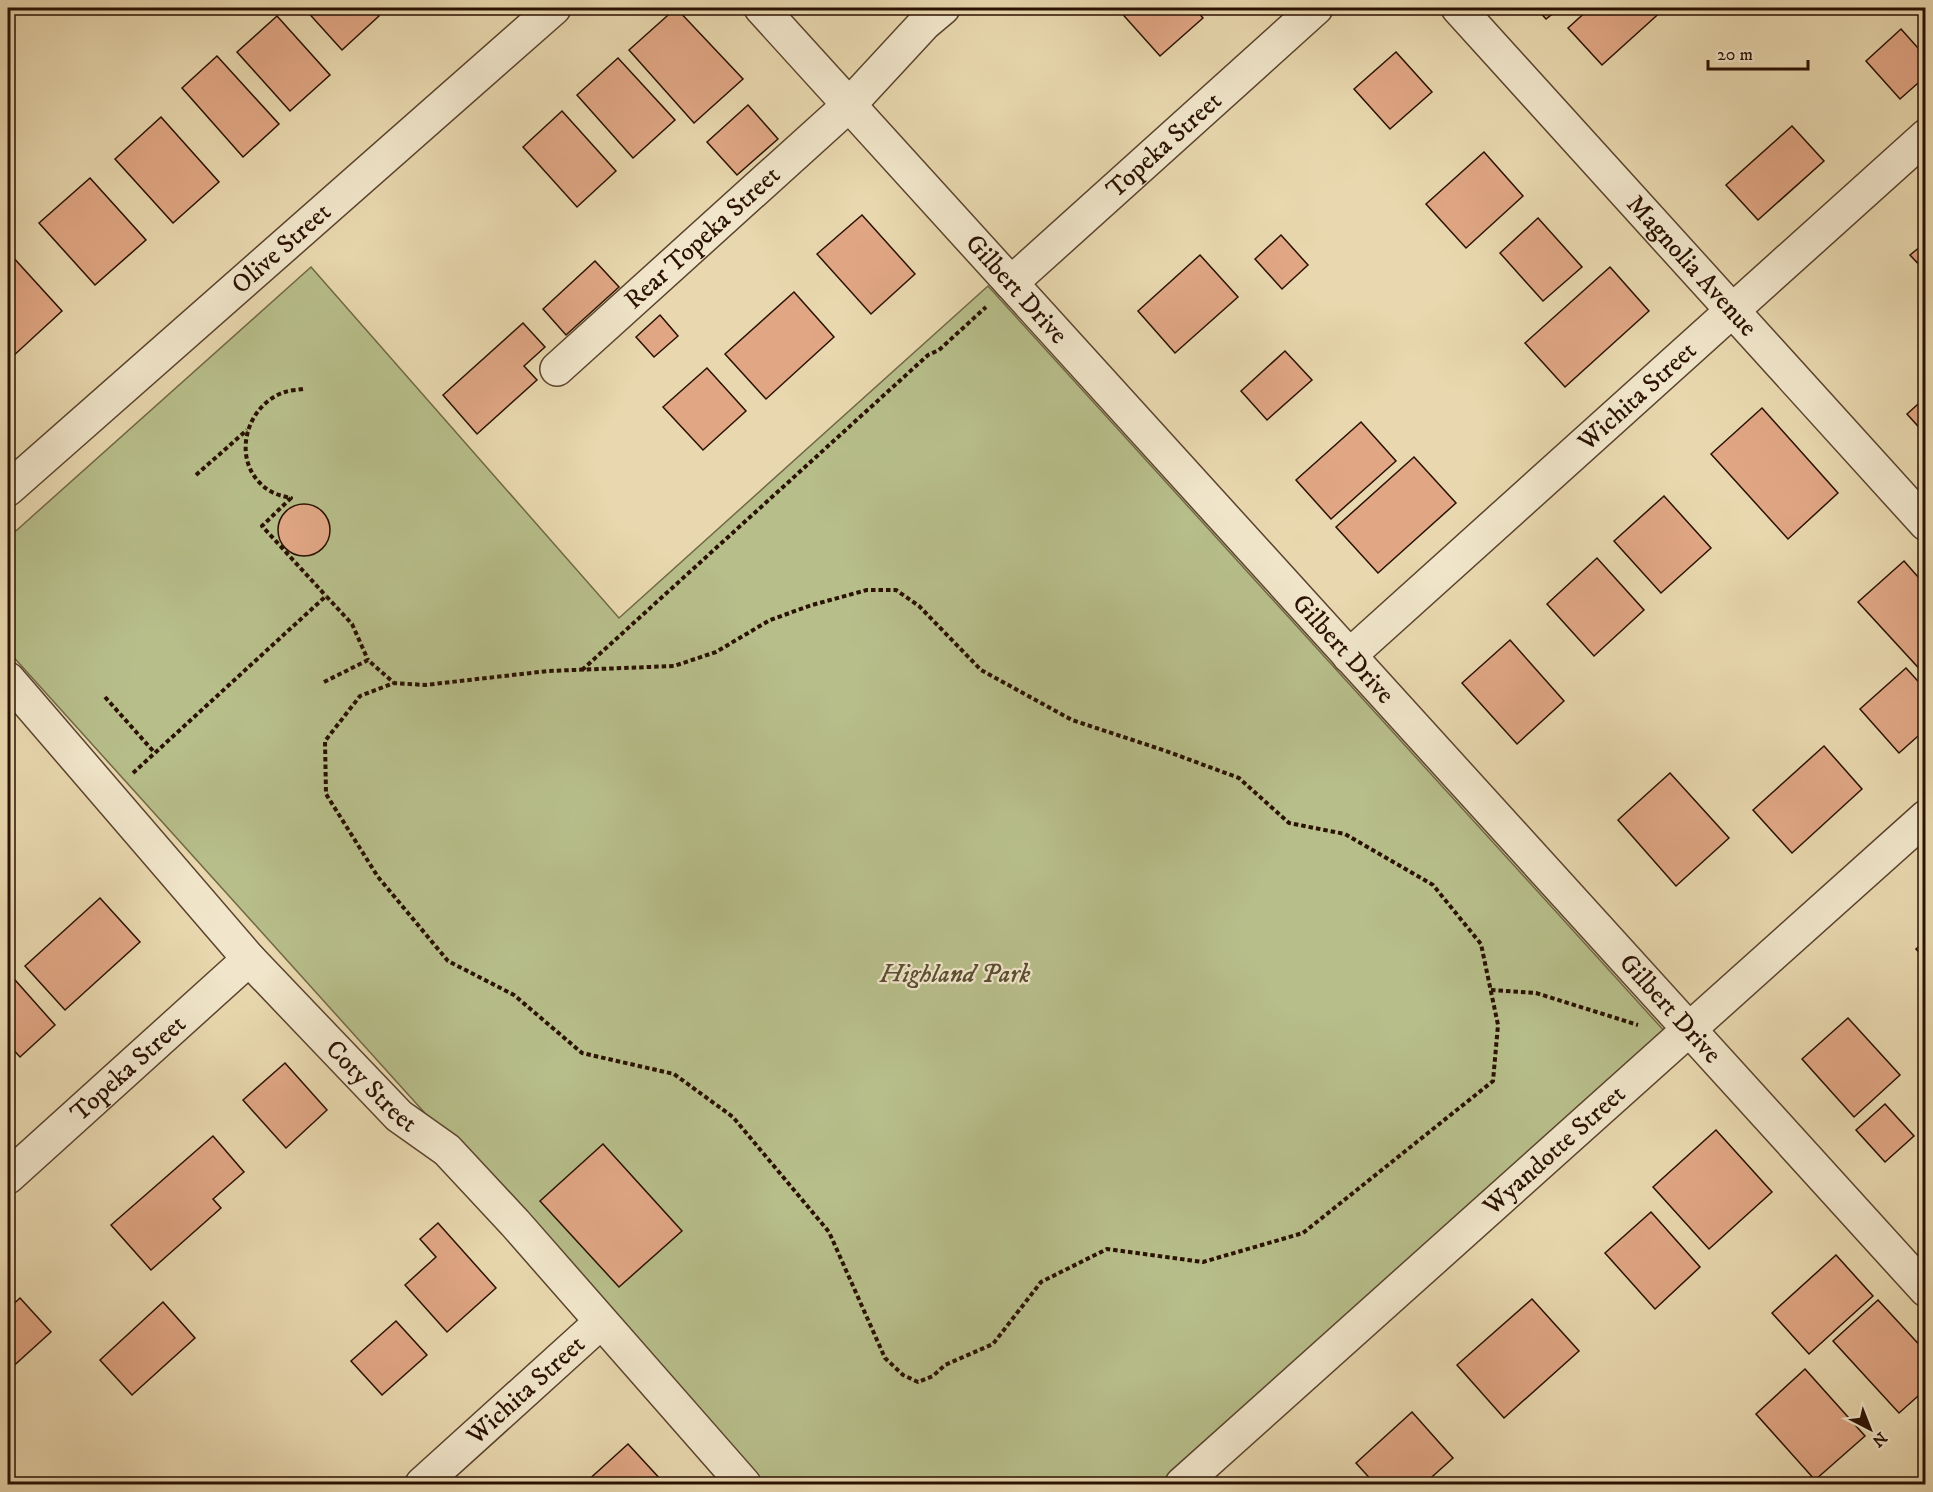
<svg xmlns="http://www.w3.org/2000/svg" width="1933" height="1492" font-family="'IM FELL DW Pica',serif">
	<rect width="100%" height="100%" fill="#e9d8af"/>
	<filter id="stains"><feTurbulence type="fractalNoise" baseFrequency=".00333" numOctaves="4"/><feColorMatrix values="0 0 0 0 .2 0 0 0 0 .09 0 0 0 0 .02 0 0 0 .5 -.17"/></filter>
	<radialGradient id="worn" r=".72"><stop offset=".6" stop-color="#630" stop-opacity="0"/><stop offset="1" stop-color="#630" stop-opacity=".3"/></radialGradient>
	<path fill="#b7be8a" stroke="#706846" stroke-width="1.5" d="M311,267L619,618L988,286L1667,1034L1168,1484H755L598,1305L8,651V538Z"/>
	<g fill="#e1a785" stroke="#2a1102" stroke-width="1.5">
		<path d="M304,8H371L379,16L342,50Z"/>
		<path d="M676,8L743,79L694,123L629,50Z"/>
		<path d="M1117,8H1194L1203,18L1160,56Z"/>
		<path d="M1536,8H1560L1546,19Z"/>
		<path d="M1590,8H1665L1602,65L1568,28Z"/>
		<path d="M277,16L330,75L290,111L237,52Z"/>
		<path d="M1901,29L1926,57V76L1900,99L1866,61Z"/>
		<path d="M1396,52L1432,92L1390,129L1354,89Z"/>
		<path d="M217,56L279,124L243,157L182,88Z"/>
		<path d="M618,58L675,120L633,158L577,95Z"/>
		<path d="M748,105L778,139L737,175L707,142Z"/>
		<path d="M562,111L616,171L577,207L523,147Z"/>
		<path d="M161,117L219,182L173,223L115,159Z"/>
		<path d="M1792,126L1824,161L1758,220L1726,185Z"/>
		<path d="M1484,152L1523,196L1466,248L1426,204Z"/>
		<path d="M90,178L146,240L95,285L39,223Z"/>
		<path d="M862,215L915,274L871,314L817,254Z"/>
		<path d="M1538,218L1582,267L1543,301L1500,253Z"/>
		<path d="M1281,235L1308,265L1282,289L1255,259Z"/>
		<path d="M1926,242V272L1910,255Z"/>
		<path d="M11,255L62,311L11,358L8,354V259Z"/>
		<path d="M1200,255L1238,297L1175,353L1138,311Z"/>
		<path d="M595,261L619,287L566,335L543,309Z"/>
		<path d="M1610,267L1649,311L1565,387L1525,343Z"/>
		<path d="M794,292L834,337L766,399L725,354Z"/>
		<path d="M660,315L678,336L654,357L636,337Z"/>
		<path d="M523,323L545,347L524,366L537,380L477,434L443,395Z"/>
		<path d="M1285,351L1312,380L1267,420L1241,391Z"/>
		<path d="M707,368L746,411L703,450L663,407Z"/>
		<path d="M1926,397V435L1907,414Z"/>
		<path d="M1762,408L1838,493L1788,539L1711,454Z"/>
		<path d="M1361,422L1396,461L1331,519L1296,480Z"/>
		<path d="M1414,457L1456,503L1378,573L1336,527Z"/>
		<path d="M1664,496L1711,548L1661,593L1614,541Z"/>
		<circle cx="304" cy="530" r="26"/>
		<path d="M1597,558L1644,610L1594,656L1547,604Z"/>
		<path d="M1904,561L1926,586V676L1858,602Z"/>
		<path d="M1510,640L1564,701L1517,744L1462,683Z"/>
		<path d="M1906,668L1926,690V729L1899,753L1860,709Z"/>
		<path d="M1824,746L1862,789L1792,853L1753,810Z"/>
		<path d="M1670,773L1729,838L1676,886L1618,820Z"/>
		<path d="M100,898L140,942L65,1010L25,966Z"/>
		<path d="M1926,940V960L1916,949Z"/>
		<path d="M8,972L55,1025L20,1057L8,1044Z"/>
		<path d="M1848,1018L1900,1075L1854,1117L1802,1059Z"/>
		<path d="M285,1063L327,1110L286,1148L243,1100Z"/>
		<path d="M1885,1104L1914,1136L1885,1162L1856,1130Z"/>
		<path d="M1716,1130L1772,1192L1709,1249L1653,1187Z"/>
		<path d="M213,1136L244,1172L213,1199L221,1208L151,1270L111,1225Z"/>
		<path d="M603,1144L682,1231L619,1287L540,1201Z"/>
		<path d="M1651,1212L1700,1267L1655,1309L1605,1253Z"/>
		<path d="M438,1223L496,1288L447,1332L405,1285L436,1257L420,1239Z"/>
		<path d="M1836,1255L1873,1296L1809,1354L1772,1313Z"/>
		<path d="M20,1298L51,1332L9,1370L8,1309Z"/>
		<path d="M1532,1299L1579,1351L1504,1418L1457,1365Z"/>
		<path d="M1878,1300L1926,1352V1389L1899,1413L1833,1341Z"/>
		<path d="M163,1302L195,1338L132,1395L100,1360Z"/>
		<path d="M396,1321L427,1355L382,1395L351,1361Z"/>
		<path d="M1805,1369L1865,1436L1815,1480L1756,1414Z"/>
		<path d="M1412,1412L1453,1458L1424,1484H1375L1356,1463Z"/>
		<path d="M628,1444L662,1481L658,1484H586L585,1483Z"/>
	</g>
	<g fill="none" stroke-linecap="round" stroke-linejoin="round">
		<defs>
			<g id="minor">
				<path id="s1" d="M761,8L1926,1290"/>
				<path id="s2" d="M1458,8L1926,524"/>
				<path id="s3" d="M1011,283L1316,8"/>
				<path id="s4" d="M557,369L849,105L924,24L943,8"/>
				<path id="s5" d="M8,489L554,8"/>
				<path id="s6" d="M1349,656L1926,136"/>
				<path id="s7" d="M8,679L249,959L399,1116L447,1150L515,1223L744,1484"/>
				<path id="s8" d="M8,1177L249,959"/>
				<path id="s9" d="M422,1484L601,1322"/>
				<path id="s10" d="M1182,1484L1926,817"/>
			</g>
		</defs>
		<use href="#minor" stroke="#5a432d" stroke-width="36"/>
		<g stroke="#2a1102" stroke-width="4" stroke-dasharray="4.5 3" stroke-linecap="butt">
			<path d="M303,389C297,390 290,390 285,392C247,404 231,457 262,485C270,493 281,496 291,498L262,526L326,596"/>
			<path d="M196,475L247,430"/>
			<path d="M582,670L928,355L939,350L986,307"/>
			<path d="M324,682L368,660L394,683L425,685L548,671L674,666L716,652L770,620L812,605L867,590H896L919,606L981,670L1072,720L1166,751L1239,778L1289,823L1345,834L1433,885L1481,944L1498,1025L1493,1081L1303,1233L1203,1262L1107,1249L1041,1282L993,1344L945,1365L933,1376L918,1382L903,1375L885,1358L829,1232L733,1117L674,1074L582,1053L514,995L448,961L378,877L326,794L325,741L360,696L394,683"/>
			<path d="M105,697L154,752"/>
			<path d="M133,773L326,596L352,624L368,660"/>
			<path d="M1491,990L1536,993L1638,1025"/>
		</g>
		<use href="#minor" stroke="#f1e6cb" stroke-width="33"/>
	</g>
	<g text-anchor="middle" dominant-baseline="central" stroke-width="4.5" stroke-linejoin="round" paint-order="stroke">
		<g font-size="26" fill="#2a1102" stroke="#f1e6cb">
			<text stroke="none"><textPath href="#s3" startOffset="206">Topeka Street</textPath></text>
			<text stroke="none"><textPath href="#s4" startOffset="196">Rear Topeka Street</textPath></text>
			<text stroke="none"><textPath href="#s5" startOffset="364">Olive Street</textPath></text>
			<text stroke="none"><textPath href="#s2" startOffset="348">Magnolia Avenue</textPath></text>
			<text stroke="none"><textPath href="#s1" startOffset="380">Gilbert Drive</textPath></text>
			<text stroke="none"><textPath href="#s6" startOffset="388">Wichita Street</textPath></text>
			<text stroke="none"><textPath href="#s1" startOffset="866">Gilbert Drive</textPath></text>
			<text stroke="none"><textPath href="#s1" startOffset="1352">Gilbert Drive</textPath></text>
			<text stroke="none"><textPath href="#s8" startOffset="162">Topeka Street</textPath></text>
			<text stroke="none"><textPath href="#s7" startOffset="546">Coty Street</textPath></text>
			<text stroke="none"><textPath href="#s10" startOffset="500">Wyandotte Street</textPath></text>
			<text stroke="none"><textPath href="#s9" startOffset="140">Wichita Street</textPath></text>
		</g>
		<g font-size="26" font-style="italic" fill="#5b4e32" stroke="#f1e6cb">
			<text x="955" y="974">Highland Park</text>
		</g>
	</g>
	<rect width="1933" height="1492" fill="none" stroke="#e9d8af" stroke-width="30"/>
	<rect x="9" y="9" width="1915" height="1474" fill="none" stroke="#2a1102" stroke-width="3"/>
	<rect x="15" y="15" width="1903" height="1462" fill="none" stroke="#2a1102" stroke-width="1.5"/>
	<g transform="translate(1870 1429) rotate(138)" stroke="#f1e6cb" stroke-width="4.5" paint-order="stroke">
	<path d="M0-4.5L10 22L0 15L-10 22Z" fill="#2a1102"/>
	<text y="-9" font-size="16" font-weight="bold" text-anchor="middle" fill="#2a1102">N</text>
	</g>
	<path d="M1708 60v9h100v-9" fill="none" stroke="#2a1102" stroke-width="3"/>
	<text x="1717" y="60" font-size="18" fill="#2a1102" stroke="#f1e6cb" stroke-width="4.5" paint-order="stroke">20 m</text>
	<rect width="100%" height="100%" filter="url(#stains)"/>
	<rect width="100%" height="100%" fill="url(#worn)"/>
</svg>
